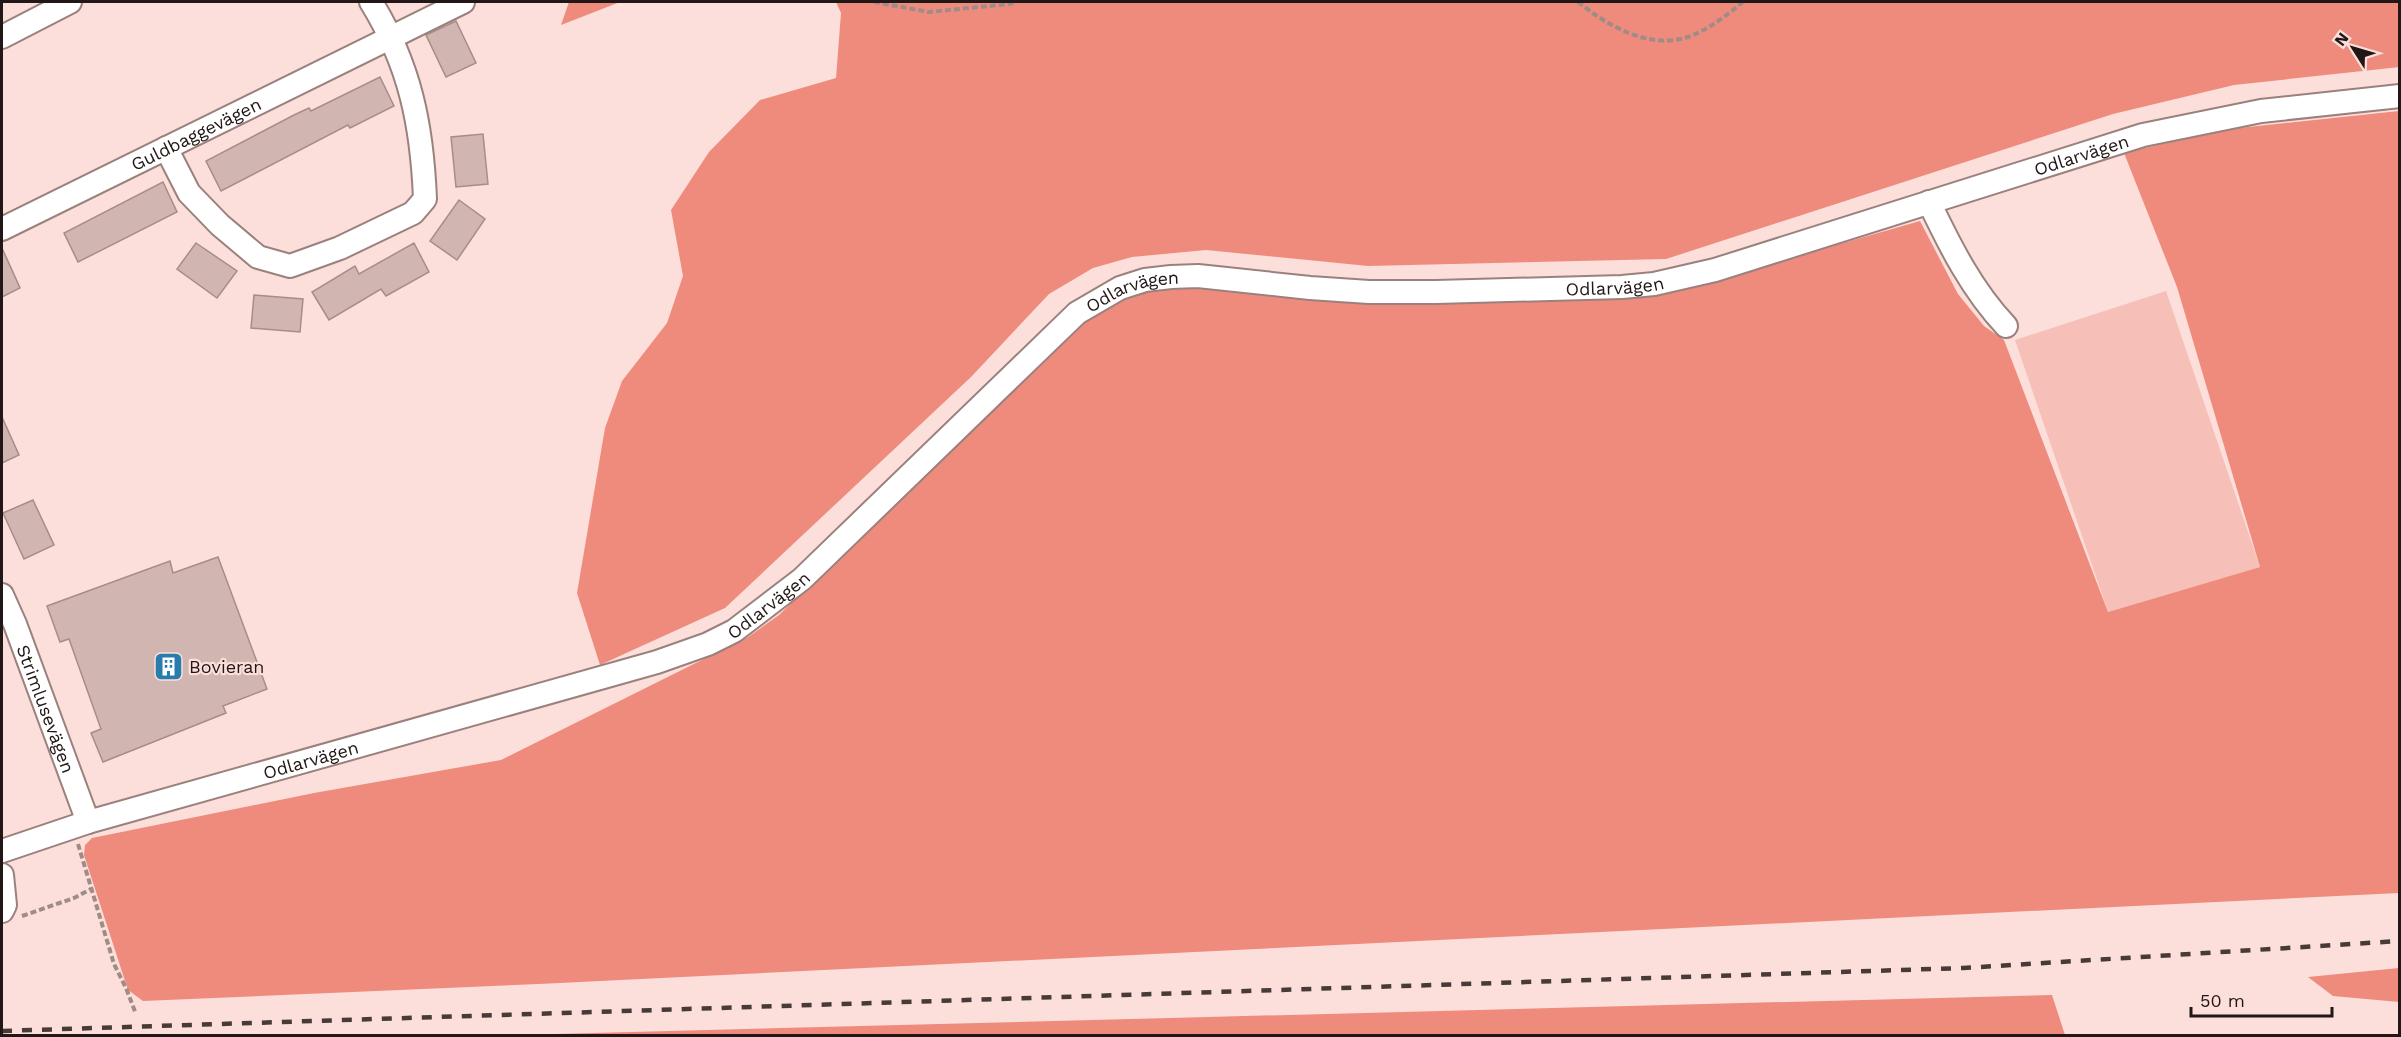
<svg xmlns="http://www.w3.org/2000/svg" width="2401" height="1037" font-family="'Work Sans',sans-serif">
	<rect width="100%" height="100%" fill="#fcdfda"/>
	<path fill="#f6c0b8" d="M2166,291L2260,567L2108,612L2015,340Z"/>
	<g fill="#ef8b7d">
		<path d="M569,2H620L561,25Z"/>
		<path d="M836,2H2399L2400,67L2234,85L2113,114L1666,259L1368,266L1206,250L1132,257L1093,268L1049,294L971,377L725,608L600,665L577,593L605,428L622,381L667,323L683,276L671,210L709,152L760,100L836,78L841,13Z"/>
		<path d="M2399,111V893L539,984L143,1001L128,990L84,855L85,845L92,838L314,793L501,760L748,637L779,615L1077,321L1115,300L1157,289L1204,286L1355,303L1633,296L1682,289L1920,221L1958,294L1984,326L2004,340L2108,612L2260,567L2177,287L2124,153L2220,130Z"/>
		<path d="M2399,968V1002L2333,996L2308,977Z"/>
		<path d="M2052,995L2065,1035H517Z"/>
	</g>
	<g fill="#d1b5b0" stroke="#a78c88" stroke-width="1.5">
		<path d="M456,21L476,63L446,77L426,35Z"/>
		<path d="M380,77L394,106L350,128L348,125L221,191L206,161L294,115L309,108L311,111Z"/>
		<path d="M483,134L488,184L456,187L451,137Z"/>
		<path d="M163,182L177,212L78,262L64,233Z"/>
		<path d="M459,200L485,219L457,260L430,241Z"/>
		<path d="M196,243L237,271L217,298L177,269Z"/>
		<path d="M414,243L429,272L386,296L381,289L329,320L312,292L355,266L359,274Z"/>
		<path d="M2,248L20,288L2,297Z"/>
		<path d="M254,295L303,299L300,332L251,328Z"/>
		<path d="M2,417L19,455L2,463Z"/>
		<path d="M33,500L54,545L24,559L3,513Z"/>
		<path d="M218,557L267,689L223,706L226,713L103,762L91,733L101,729L69,639L60,642L47,606L170,561L173,573Z"/>
	</g>
	<g fill="none" stroke-linecap="round" stroke-linejoin="round">
		<defs>
			<g id="minor">
				<path d="M2,37L70,2"/>
				<path d="M166,148L189,193L220,225L258,257L290,266L340,248L413,213L425,199C422,125 410,65 371,2"/>
				<path d="M1929,202C1950,246 1972,290 2006,326"/>
				<path id="s1" d="M2,229L463,2"/>
				<path id="s2" d="M2,595L15,624L88,822"/>
				<path id="s3" d="M2,851L88,822L657,662L708,644L734,631L802,579L1077,313L1120,288L1145,280L1171,277L1198,276L1310,288L1369,292H1436L1622,287L1654,284L1715,270L2143,135L2261,111L2400,96"/>
				<path d="M2,875L5,905L2,911"/>
			</g>
		</defs>
		<use href="#minor" stroke="#9b817d" stroke-width="26"/>
		<g stroke="#a08b87" stroke-width="4" stroke-dasharray="6 3" stroke-linecap="butt">
			<path d="M874,2L929,12L1009,4L1016,2"/>
			<path d="M1578,2C1607,25 1648,50 1688,37C1708,30 1727,15 1743,2"/>
			<path d="M78,844L114,964L126,988L136,1014"/>
			<path d="M22,916L74,898L91,889"/>
		</g>
		<use href="#minor" stroke="#fff" stroke-width="22"/>
		<path stroke="#473a38" stroke-width="4.5" stroke-dasharray="10 10" stroke-linecap="butt" d="M2,1031L1963,968L2400,941"/>
	</g>
	<defs>
		<symbol id="building-square" viewBox="-11 -11 22 22"><rect x="-9" y="-9" width="18" height="18" rx="4" fill="#297dad" stroke="#fcdfda"/><path d="M-4-6H4V6H1V3H-1V6H-4ZM-2.5-4.3h1.7v1.8h-1.7ZM.8-4.3h1.7v1.8H.8ZM-2.5-1h1.7V.8h-1.7ZM.8-1h1.7V.8H.8Z" fill="#fff"/></symbol>
	</defs>
	<g fill-rule="evenodd">
		<use href="#building-square" x="152" y="650" width="33" height="33"/>
	</g>
	<g text-anchor="middle" dominant-baseline="central" stroke-width="4.5" stroke-linejoin="round" paint-order="stroke">
		<g font-size="18" fill="#211716" stroke="#fcdfda">
			<text stroke="none"><textPath href="#s1" startOffset="216">Guldbaggevägen</textPath></text>
			<text stroke="none"><textPath href="#s3" startOffset="2266">Odlarvägen</textPath></text>
			<text stroke="none"><textPath href="#s3" startOffset="1780">Odlarvägen</textPath></text>
			<text stroke="none"><textPath href="#s3" startOffset="1294">Odlarvägen</textPath></text>
			<text stroke="none"><textPath href="#s3" startOffset="808">Odlarvägen</textPath></text>
			<text stroke="none"><textPath href="#s2" startOffset="122">Strimlusevägen</textPath></text>
			<text stroke="none"><textPath href="#s3" startOffset="322">Odlarvägen</textPath></text>
		</g>
		<g font-size="18" fill="#211716" stroke="#fcdfda" text-anchor="start">
			<text x="189" y="666">Bovieran</text>
		</g>
	</g>
	<rect width="2401" height="1037" fill="none" stroke="#211716" stroke-width="6"/>
	<g transform="translate(2353 48) rotate(307)" stroke="#fcdfda" stroke-width="4.5" paint-order="stroke">
	<path d="M0-4.5L10 22L0 15L-10 22Z" fill="#211716"/>
	<text y="-9" font-size="16" font-weight="bold" text-anchor="middle" fill="#211716">N</text>
	</g>
	<path d="M2191 1007v9h141v-9" fill="none" stroke="#211716" stroke-width="3"/>
	<text x="2200" y="1007" font-size="18" fill="#211716" stroke="#fcdfda" stroke-width="4.5" paint-order="stroke">50 m</text>
</svg>
